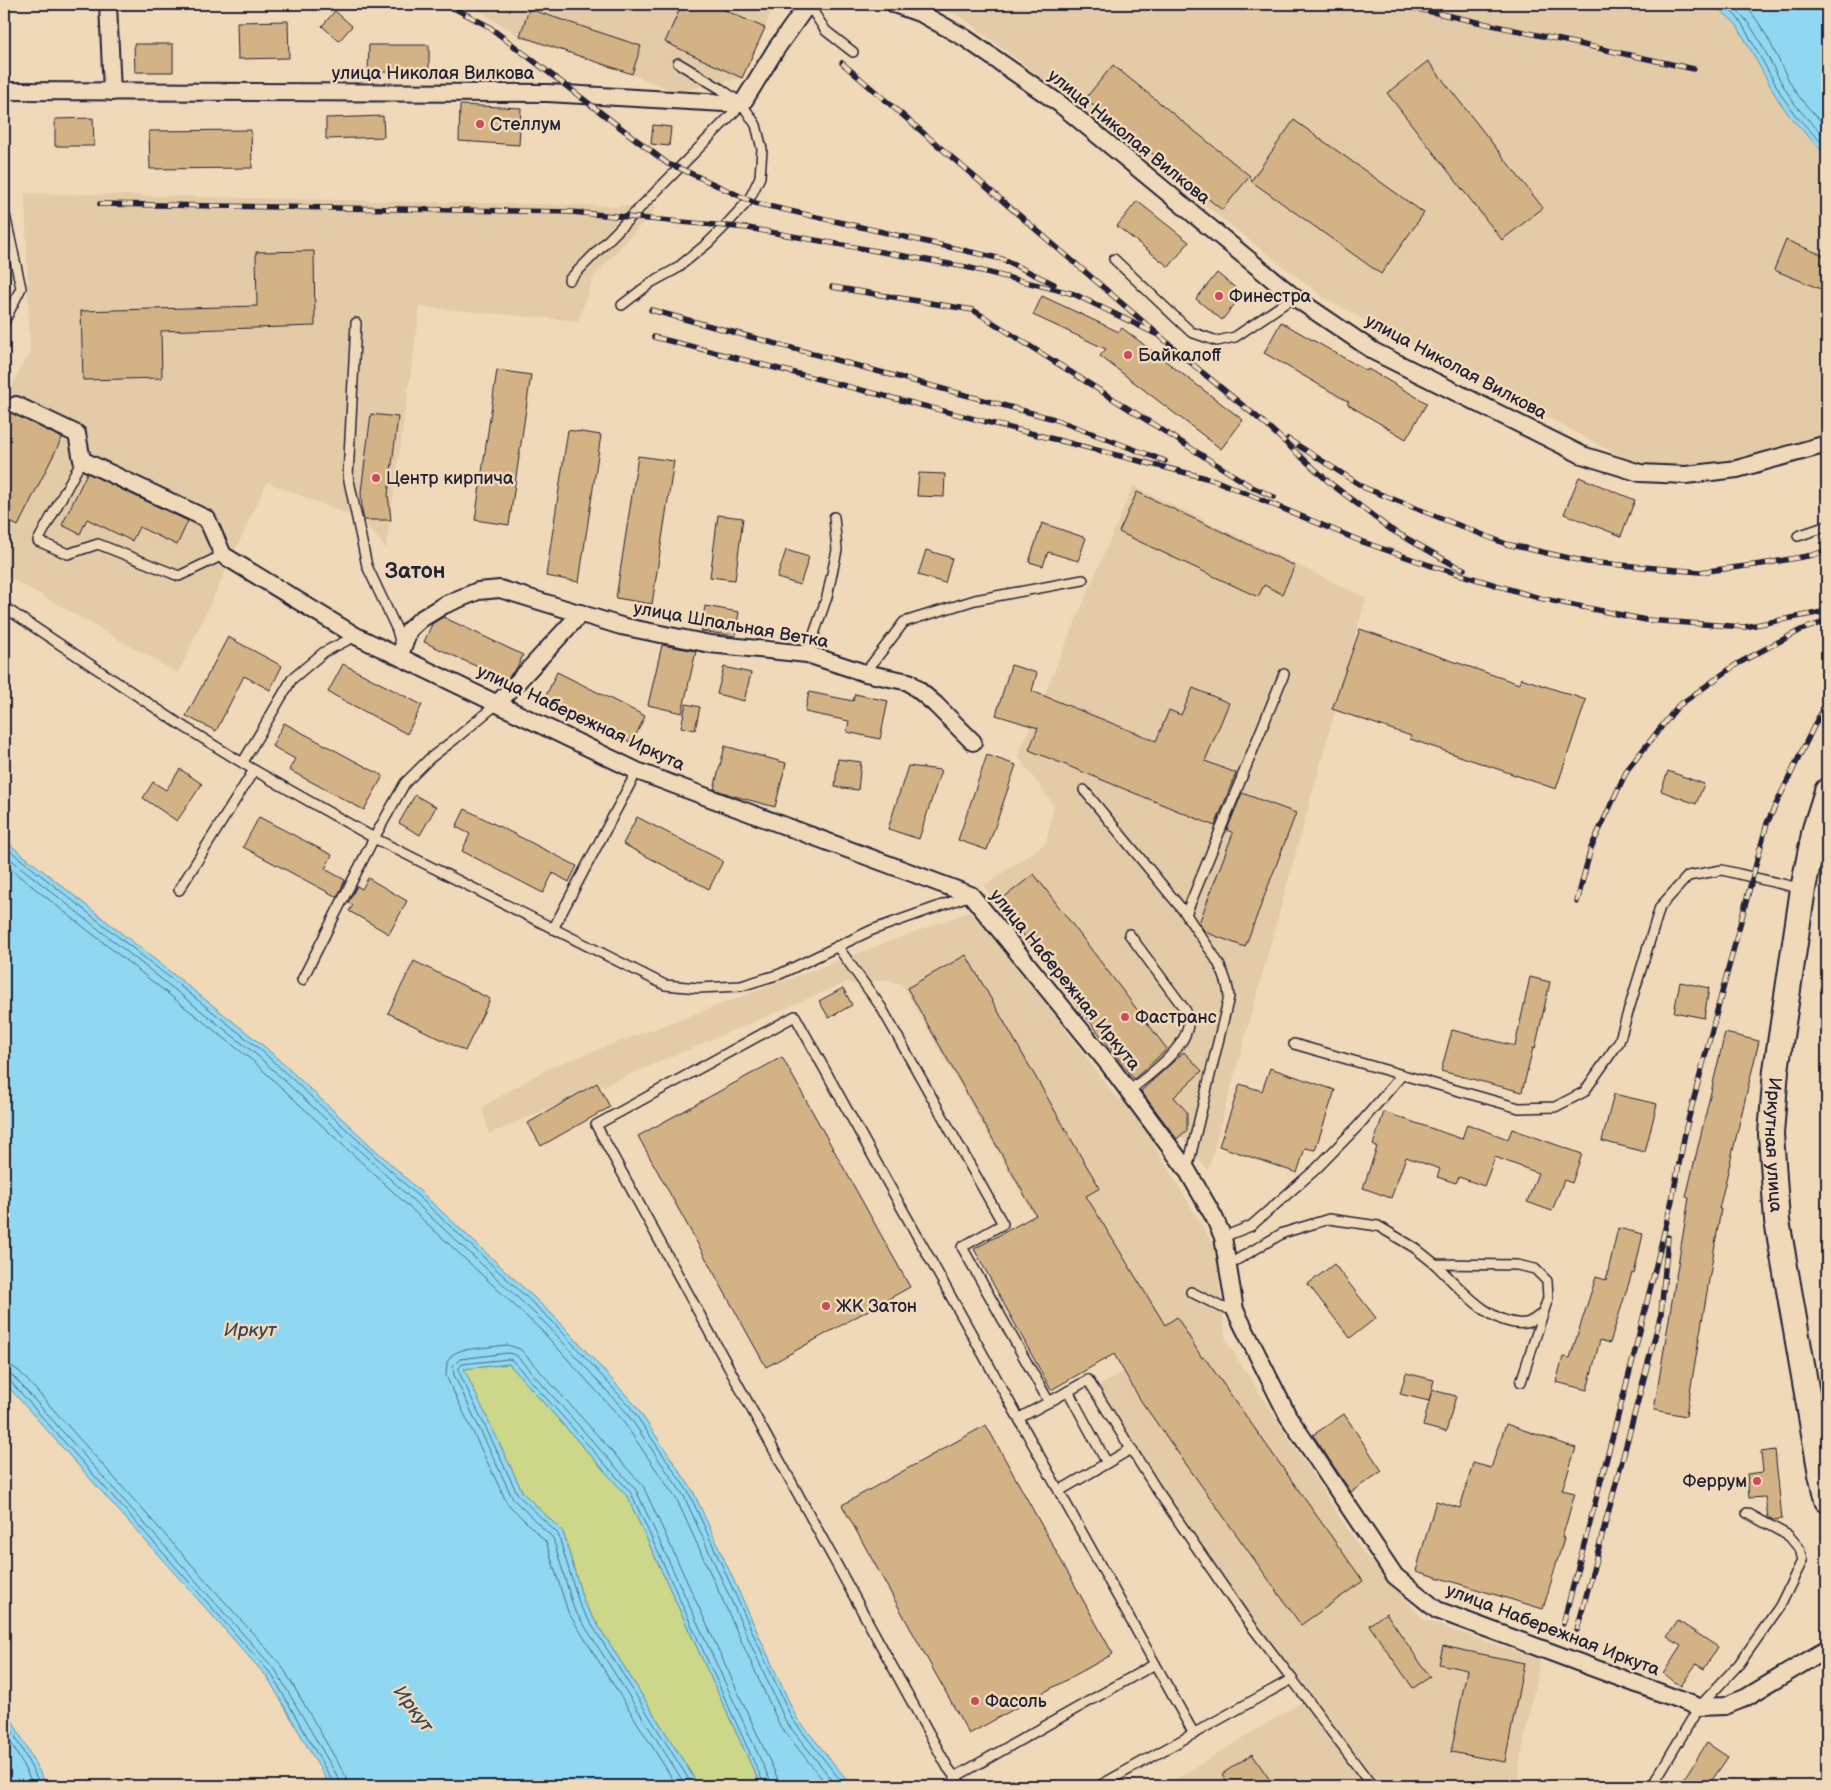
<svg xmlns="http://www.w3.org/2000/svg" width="1831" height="1790" font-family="'Balsamiq Sans',sans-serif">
	<rect width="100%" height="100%" fill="#efd9b8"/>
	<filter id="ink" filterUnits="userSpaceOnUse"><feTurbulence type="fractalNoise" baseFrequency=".02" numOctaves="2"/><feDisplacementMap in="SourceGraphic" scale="10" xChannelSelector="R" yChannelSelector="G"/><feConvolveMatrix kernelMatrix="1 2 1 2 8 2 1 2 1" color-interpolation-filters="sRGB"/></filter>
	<g filter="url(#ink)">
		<g fill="#e3cba7">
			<path d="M467,4H773L765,28L742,78L675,92L632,74L520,36Z"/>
			<path d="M928,4H1713L1732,20L1738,27L1777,98L1791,118L1827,156V436L1734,462L1703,467L1633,463L1324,298L962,17Z"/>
			<path d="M25,193L657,207L593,278L578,321L420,307L386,548L362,520L267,482L178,673L4,574V403L23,364L30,355Z"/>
			<path d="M1133,486L1366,598L1208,1171L984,886L1046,843L1054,806L1018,756Z"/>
			<path d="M977,909L1113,1094L1132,1108L1215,1247L1226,1341L1362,1551L1424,1620L1540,1660L1519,1766L1518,1786H1165L1307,1699L1216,1580L1096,1388L1123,1372L902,984L885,979L858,985L847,982L489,1134L482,1107L549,1068Z"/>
		</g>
		<path fill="#ccd78a" stroke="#777c62" d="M509,1364L627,1496L761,1786H699L584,1603L563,1532L523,1493L463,1369Z"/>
		<g fill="#90d8f1" stroke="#648fa8">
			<path d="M1713,4H1827V156L1791,118L1777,98L1738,27L1732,20Z"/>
			<path d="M4,840L265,1047L556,1318L635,1405L693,1491L796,1717L852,1786H761L627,1496L509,1364L464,1369L523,1493L563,1532L584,1603L699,1786H330L268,1678L4,1382V973H5L4,969Z"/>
			<path d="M4,1705L47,1786H4Z"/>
		</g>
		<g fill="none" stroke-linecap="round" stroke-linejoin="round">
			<g stroke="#4e6b84" stroke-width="1">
				<path d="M1722,4L1736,16L1742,24L1782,96L1795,115L1827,148"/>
				<path d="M1731,4C1758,27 1768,62 1787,92C1797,110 1813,124 1827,139"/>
				<path d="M1743,4C1766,25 1777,60 1792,86C1801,102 1815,114 1827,128"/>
				<path d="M4,846L262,1051L552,1321L631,1408L689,1493L792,1719L845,1786"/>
				<path d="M4,854L258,1056L548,1326L626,1412L684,1496L786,1722L837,1786"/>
				<path d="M4,864L253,1061L542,1331L620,1417L677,1500L780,1726L828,1786"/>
				<path d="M4,1365L13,1367L20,1372L282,1666L345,1775L348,1786"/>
				<path d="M4,1373L10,1374L14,1377L276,1671L339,1779L340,1786"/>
				<path d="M4,1379L10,1381L272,1675L333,1782L334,1786"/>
				<path d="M4,1715L41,1786"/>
				<path d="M4,1729L34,1786"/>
				<path d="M677,1786L568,1612L546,1542L507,1503L446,1376L447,1362L453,1354L462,1350L507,1345L520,1349L643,1486L777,1777L779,1786"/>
				<path d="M686,1786L574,1609L553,1538L513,1499L454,1375L453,1366L460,1359L508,1353L516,1355L636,1490L770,1780L771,1786"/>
				<path d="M693,1786L580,1606L558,1534L518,1495L459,1372V1368L462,1364L508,1359L512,1360L631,1493L765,1786"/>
			</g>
		</g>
		<g fill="#d3b386" stroke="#22223b">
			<path d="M682,4H711L765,28L742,78L665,42Z"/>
			<path d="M529,9L641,46L632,74L520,36Z"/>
			<path d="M335,11L352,26L339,41L322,26Z"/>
			<path d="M288,21L289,58L238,59L237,22Z"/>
			<path d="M134,44H173V72H135Z"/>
			<path d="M369,45H429V72H368Z"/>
			<path d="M1428,61L1543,208L1502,240L1387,93Z"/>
			<path d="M1113,65L1250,176L1222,210L1085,99Z"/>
			<path d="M460,105L521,108L519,145L459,141Z"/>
			<path d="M383,116L384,137L326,139V118Z"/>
			<path d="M93,118L94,146H55V119Z"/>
			<path d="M1294,120L1424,213L1381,274L1251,181Z"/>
			<path d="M653,125L671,127L669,146L651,144Z"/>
			<path d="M251,130L252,168L150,169L149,131Z"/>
			<path d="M1137,201L1189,242L1169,267L1117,226Z"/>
			<path d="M1786,240L1827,257V280L1823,290L1774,270Z"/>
			<path d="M314,251L315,326L161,331L162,378L83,380L81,311L257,306L256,252Z"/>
			<path d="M1217,273L1243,294L1222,320L1196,299Z"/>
			<path d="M1042,296L1119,332L1122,328L1243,420L1221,449L1100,356L1106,349L1033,315Z"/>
			<path d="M1281,322L1367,371L1368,369L1427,403L1406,439L1347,404L1349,402L1264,353Z"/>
			<path d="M497,370L531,375L509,525L475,520Z"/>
			<path d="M4,409L62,438L18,526L4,519Z"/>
			<path d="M371,414L398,417L388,495L391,520H364L362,510L361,492Z"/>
			<path d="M568,430L601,435L579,582L546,576Z"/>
			<path d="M638,456L674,461L652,604L616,598Z"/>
			<path d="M87,473L188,521L177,545L139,527L132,541L87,519L80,534L62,525Z"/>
			<path d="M919,473L945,474L944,497L917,496Z"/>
			<path d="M1579,477L1635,500L1621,536L1564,514Z"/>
			<path d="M1137,492L1295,566L1282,594L1264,585L1258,597L1119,532Z"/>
			<path d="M718,515L743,518L735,580L710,577Z"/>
			<path d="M1042,523L1086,538L1078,561L1048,552L1043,566L1029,562Z"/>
			<path d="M786,550L809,557L800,585L777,578Z"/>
			<path d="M926,550L952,558L945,583L918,575Z"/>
			<path d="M705,606L739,612L735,636L701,631Z"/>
			<path d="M443,617L523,655L518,666L506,680L424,642L432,624Z"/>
			<path d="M1360,629L1519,684L1521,678L1586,700L1556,789L1410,739L1411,736L1332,709Z"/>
			<path d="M228,637L282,666L270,690L244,676L216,731L186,716Z"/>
			<path d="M662,645L696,651L682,713L648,705Z"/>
			<path d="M343,664L422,705L407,734L328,692Z"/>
			<path d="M1011,665L1037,673L1032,691L1156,741L1169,710L1181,715L1193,688L1229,703L1205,761L1236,773L1215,826L1029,750L1038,728L996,715Z"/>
			<path d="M724,667L751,673L744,701L717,694Z"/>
			<path d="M557,672L645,716L632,743L544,700Z"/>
			<path d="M809,692L853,701L855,694L888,701L880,739L847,732L849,721L805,712Z"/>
			<path d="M686,704L700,707L695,730L681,727Z"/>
			<path d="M284,723L383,776L364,810L289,770L295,759L272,746Z"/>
			<path d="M725,746L786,763L775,807L734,796L714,789Z"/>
			<path d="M987,755L1016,765L987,850L958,840Z"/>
			<path d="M838,759L861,762L858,790L835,787Z"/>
			<path d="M908,766L941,770L919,839L888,829Z"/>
			<path d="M180,769L202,784L177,821L143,798L153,782L166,790Z"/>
			<path d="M1668,771L1704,784L1696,804L1661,791Z"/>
			<path d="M1242,793L1296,813L1245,947L1205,932L1199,923L1233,833L1227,830Z"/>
			<path d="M415,795L436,807L420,835L399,823Z"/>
			<path d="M465,809L577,866L569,882L553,873L543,893L462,851L470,834L456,827Z"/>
			<path d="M259,817L332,855L325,869L345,880L337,897L243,847Z"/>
			<path d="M637,817L723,861L709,889L623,844Z"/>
			<path d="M1034,874L1167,1049L1134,1079L998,902Z"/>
			<path d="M368,878L407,901L389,934L349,911L353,905L348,903L357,886L362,889Z"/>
			<path d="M966,955L1083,1160L1100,1188L1086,1196L1165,1325L1177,1317L1202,1358L1204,1357L1363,1581L1301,1625L1141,1401L1114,1354L1051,1390L974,1249L1036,1215L907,988Z"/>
			<path d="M414,961L490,999L465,1051L388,1013Z"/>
			<path d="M1530,977L1550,982L1535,1049L1533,1048L1522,1092L1441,1071L1452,1030L1515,1046Z"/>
			<path d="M1680,982L1709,988L1704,1018L1674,1012Z"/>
			<path d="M843,988L852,1005L829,1018L819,1001Z"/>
			<path d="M1725,1033L1759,1041L1719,1209H1721L1686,1416L1654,1410L1689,1198L1686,1197Z"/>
			<path d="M1184,1052L1202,1071L1174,1097L1187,1112V1130L1177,1139L1141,1091Z"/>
			<path d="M782,1057L910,1287L766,1367L638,1136Z"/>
			<path d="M1270,1068L1335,1090L1315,1150L1305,1148L1297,1173L1219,1146L1240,1084L1262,1091Z"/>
			<path d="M597,1083L610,1107L541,1146L528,1123Z"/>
			<path d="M1614,1094L1657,1104L1645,1152L1602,1141Z"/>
			<path d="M1384,1112L1462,1139L1467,1124L1508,1139L1512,1129L1582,1154L1572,1183L1564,1180L1552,1211L1527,1202L1538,1173L1495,1157L1484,1186L1459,1177L1456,1183L1437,1177L1440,1169L1406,1157L1391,1198L1363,1188L1377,1147L1373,1145Z"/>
			<path d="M1618,1228L1643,1234L1634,1274L1632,1273L1610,1343L1600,1340L1587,1390L1556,1382L1563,1357L1570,1358L1596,1277L1606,1280Z"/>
			<path d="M1334,1264L1376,1318L1350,1338L1308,1284Z"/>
			<path d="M1406,1373L1434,1380L1429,1401L1400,1394Z"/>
			<path d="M1432,1390L1456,1396L1446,1432L1423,1426Z"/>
			<path d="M1344,1414L1382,1471L1351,1492L1313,1435Z"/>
			<path d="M1506,1424L1576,1448L1562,1490L1575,1493L1562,1538H1564L1543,1609L1416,1571L1436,1501L1460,1508L1473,1463L1491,1468Z"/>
			<path d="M986,1425L1113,1654L969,1734L842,1505Z"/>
			<path d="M1775,1450L1782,1519L1773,1520L1768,1517L1765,1497L1749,1498L1747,1474L1763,1472L1761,1452Z"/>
			<path d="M1386,1613L1430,1677L1413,1688L1369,1625Z"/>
			<path d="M1678,1621L1718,1647L1704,1669L1696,1664L1681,1686L1663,1674L1681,1646L1667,1637Z"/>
			<path d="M1443,1646L1524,1663L1505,1762L1451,1752L1467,1670L1439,1664Z"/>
			<path d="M1707,1743L1728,1757L1708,1786H1679Z"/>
			<path d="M1252,1754L1274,1786H1230L1222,1774Z"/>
		</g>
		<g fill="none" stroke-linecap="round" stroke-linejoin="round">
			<defs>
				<g id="service">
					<path d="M808,4L826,31L853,52"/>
					<path d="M4,214L5,215L21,288L4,322"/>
					<path d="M1114,259L1191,332L1217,341L1235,337L1294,297"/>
					<path d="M569,280L742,104"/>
					<path d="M622,305L652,282L676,269L708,243L725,226L749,200L760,177L762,149L756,125L742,104L721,89L678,63"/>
					<path d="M356,323L348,476L367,566L397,630L401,645"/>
					<path d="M82,460L38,541L68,554L98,544L179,576L223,555"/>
					<path d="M1798,536L1827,526"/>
					<path d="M4,607L178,723L254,770L374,838L665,985L698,988L741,986L780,974L872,930L968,896"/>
					<path d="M807,654L827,597L837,550L834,517"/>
					<path d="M865,673L904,622L975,600L1083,580"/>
					<path d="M243,762L292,679L324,652L356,636"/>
					<path d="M1084,790L1186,914"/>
					<path d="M179,890L254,770"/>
					<path d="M553,929L637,771"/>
					<path d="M837,946L881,1007L1003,1224L962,1247L1049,1402L1088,1380L1155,1487L1243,1615L1292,1679L1099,1786"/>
					<path d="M302,980L374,838L405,783L429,759L455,739L498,703"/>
					<path d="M1294,1044L1519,1108L1555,1107L1584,1092L1619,1042L1660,907L1688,876L1722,870L1803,889"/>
					<path d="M1129,1091C1146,1077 1188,1048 1188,1023C1188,1019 1187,1015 1186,1011L1129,934"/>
					<path d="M1187,1170L1229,997C1227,965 1201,940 1186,914L1284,674"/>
					<path d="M1223,1237L1251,1226L1316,1169L1358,1126L1402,1075"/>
					<path d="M1435,1264C1457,1285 1492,1328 1526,1323C1532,1322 1538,1316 1543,1313"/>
					<path d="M1228,1265L1283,1233L1329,1219L1378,1226L1415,1248L1435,1264L1517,1265L1535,1269L1547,1281L1548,1298L1521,1382"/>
					<path d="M1191,1292L1221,1307L1235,1310"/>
					<path d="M1068,1391L1107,1463"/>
					<path d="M1019,1418L1049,1402"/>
					<path d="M1059,1491L1131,1449"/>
					<path d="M1292,1679L1372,1786"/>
					<path d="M955,1777L1155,1664"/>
					<path d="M962,1786L948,1768L596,1125L795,1016L1194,1734"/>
					<path d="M1652,1786L1699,1707L1739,1664L1780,1606L1802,1561L1799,1548L1789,1536L1747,1513"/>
				</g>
				<g id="minor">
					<path d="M108,4L112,92"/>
					<path d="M894,4L922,14L965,38L1060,104L1294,297L1375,352L1582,455L1640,473L1686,475L1737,469L1827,444"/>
					<path d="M4,91L547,93L742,104L776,49L808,4"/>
					<path d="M16,405L77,434L82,460L207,519L223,555L356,636L637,771L971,895L1110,1066L1187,1170L1214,1217L1223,1237L1235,1310L1288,1416L1395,1576L1437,1610L1699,1707L1725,1706L1745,1698L1827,1649"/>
					<path d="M400,655L409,630L421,619L444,605L478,591L500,589L621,626L710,644L807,654L865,673L909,682L935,704L973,742"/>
					<path d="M498,703L581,613"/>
				</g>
				<g id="secondary">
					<path id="s1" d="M1827,791L1815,829L1803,889L1776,1070L1771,1134L1777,1221L1821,1474L1827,1500"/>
				</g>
			</defs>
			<use href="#service" stroke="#22223b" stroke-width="12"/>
			<use href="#minor" stroke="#22223b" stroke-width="20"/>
			<use href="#secondary" stroke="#22223b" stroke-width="28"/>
			<use href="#service" stroke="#efd9b8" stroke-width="9"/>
			<use href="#minor" stroke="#efd9b8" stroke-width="16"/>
			<use href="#secondary" stroke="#efd9b8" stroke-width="24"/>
			<defs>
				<g id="rail">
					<path d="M446,4L488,26L668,164L679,168L755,203L1002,259L1054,284"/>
					<path d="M1395,4L1694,69"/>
					<path d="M842,63L1203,373L1263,422L1330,483L1390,529L1454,565L1464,569"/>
					<path d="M100,204L571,212L748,228L966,267L1074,294L1158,335"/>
					<path d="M832,287L973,310L1252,487L1274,497"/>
					<path d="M651,310L1054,419L1165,461"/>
					<path d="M654,337L1214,480L1363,542L1429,565L1539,598L1646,620L1745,627L1827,611"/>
					<path d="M1288,439L1365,488L1506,544L1587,562L1700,572L1762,564L1813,555L1827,550"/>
					<path d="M1577,902L1591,848L1627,770L1678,706L1737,664L1801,630L1827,621"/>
					<path d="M1563,1624L1632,1363L1672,1200L1686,1128L1767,823L1817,720L1827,704"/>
					<path d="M1577,1630L1661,1314L1668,1237"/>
				</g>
			</defs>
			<use href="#rail" stroke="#22223b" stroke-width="5.5"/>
			<use href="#rail" stroke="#efd9b8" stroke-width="4" stroke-dasharray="11" stroke-linecap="butt"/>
		</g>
	</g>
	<g fill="#d1495b" stroke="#efd9b8" stroke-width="2">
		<circle cx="480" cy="124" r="5"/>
		<circle cx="1219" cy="296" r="5"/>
		<circle cx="1128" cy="355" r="5"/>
		<circle cx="376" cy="478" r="5"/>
		<circle cx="1125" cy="1017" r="5"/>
		<circle cx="826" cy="1306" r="5"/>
		<circle cx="1757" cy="1481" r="5"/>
		<circle cx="975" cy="1701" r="5"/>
	</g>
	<g text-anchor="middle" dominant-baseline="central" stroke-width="5" stroke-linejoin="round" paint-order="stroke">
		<g font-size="18" fill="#22223b" stroke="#efd9b8">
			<text x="433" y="73">улица Николая Вилкова</text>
			<text transform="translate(1129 137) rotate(39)">улица Николая Вилкова</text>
			<text transform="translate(1456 367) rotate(28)">улица Николая Вилкова</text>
			<text transform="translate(731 625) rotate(10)">улица Шпальная Ветка</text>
			<text transform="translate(581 718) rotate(25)">улица Набережная Иркута</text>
			<text transform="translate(1065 980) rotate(51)">улица Набережная Иркута</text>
			<text stroke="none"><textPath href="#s1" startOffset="359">Иркутная улица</textPath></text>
			<text transform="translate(1553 1630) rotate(21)">улица Набережная Иркута</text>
		</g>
		<g font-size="18" fill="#22223b" stroke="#efd9b8" text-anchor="start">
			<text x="490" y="124">Стеллум</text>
			<text x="1229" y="296">Финестра</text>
			<text x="1138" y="355">Байкалoff</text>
			<text x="386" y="478">Центр кирпича</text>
			<text x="1135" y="1017">Фастранс</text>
			<text x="836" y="1306">ЖК Затон</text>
			<text x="1747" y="1481" text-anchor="end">Феррум</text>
			<text x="985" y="1701">Фасоль</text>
		</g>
		<g font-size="19" font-style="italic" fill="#38465f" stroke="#efd9b8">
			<text x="250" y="1330">Иркут</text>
			<text transform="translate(413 1709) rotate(53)">Иркут</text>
		</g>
		<g font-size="22" font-weight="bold" fill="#22223b" stroke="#efd9b8">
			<text x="415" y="571">Затон</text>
		</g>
	</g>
	<rect width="1831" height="1790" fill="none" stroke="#efd9b8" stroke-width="20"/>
	<rect x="10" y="10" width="1811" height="1770" fill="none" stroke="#22223b" stroke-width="2" filter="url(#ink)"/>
</svg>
